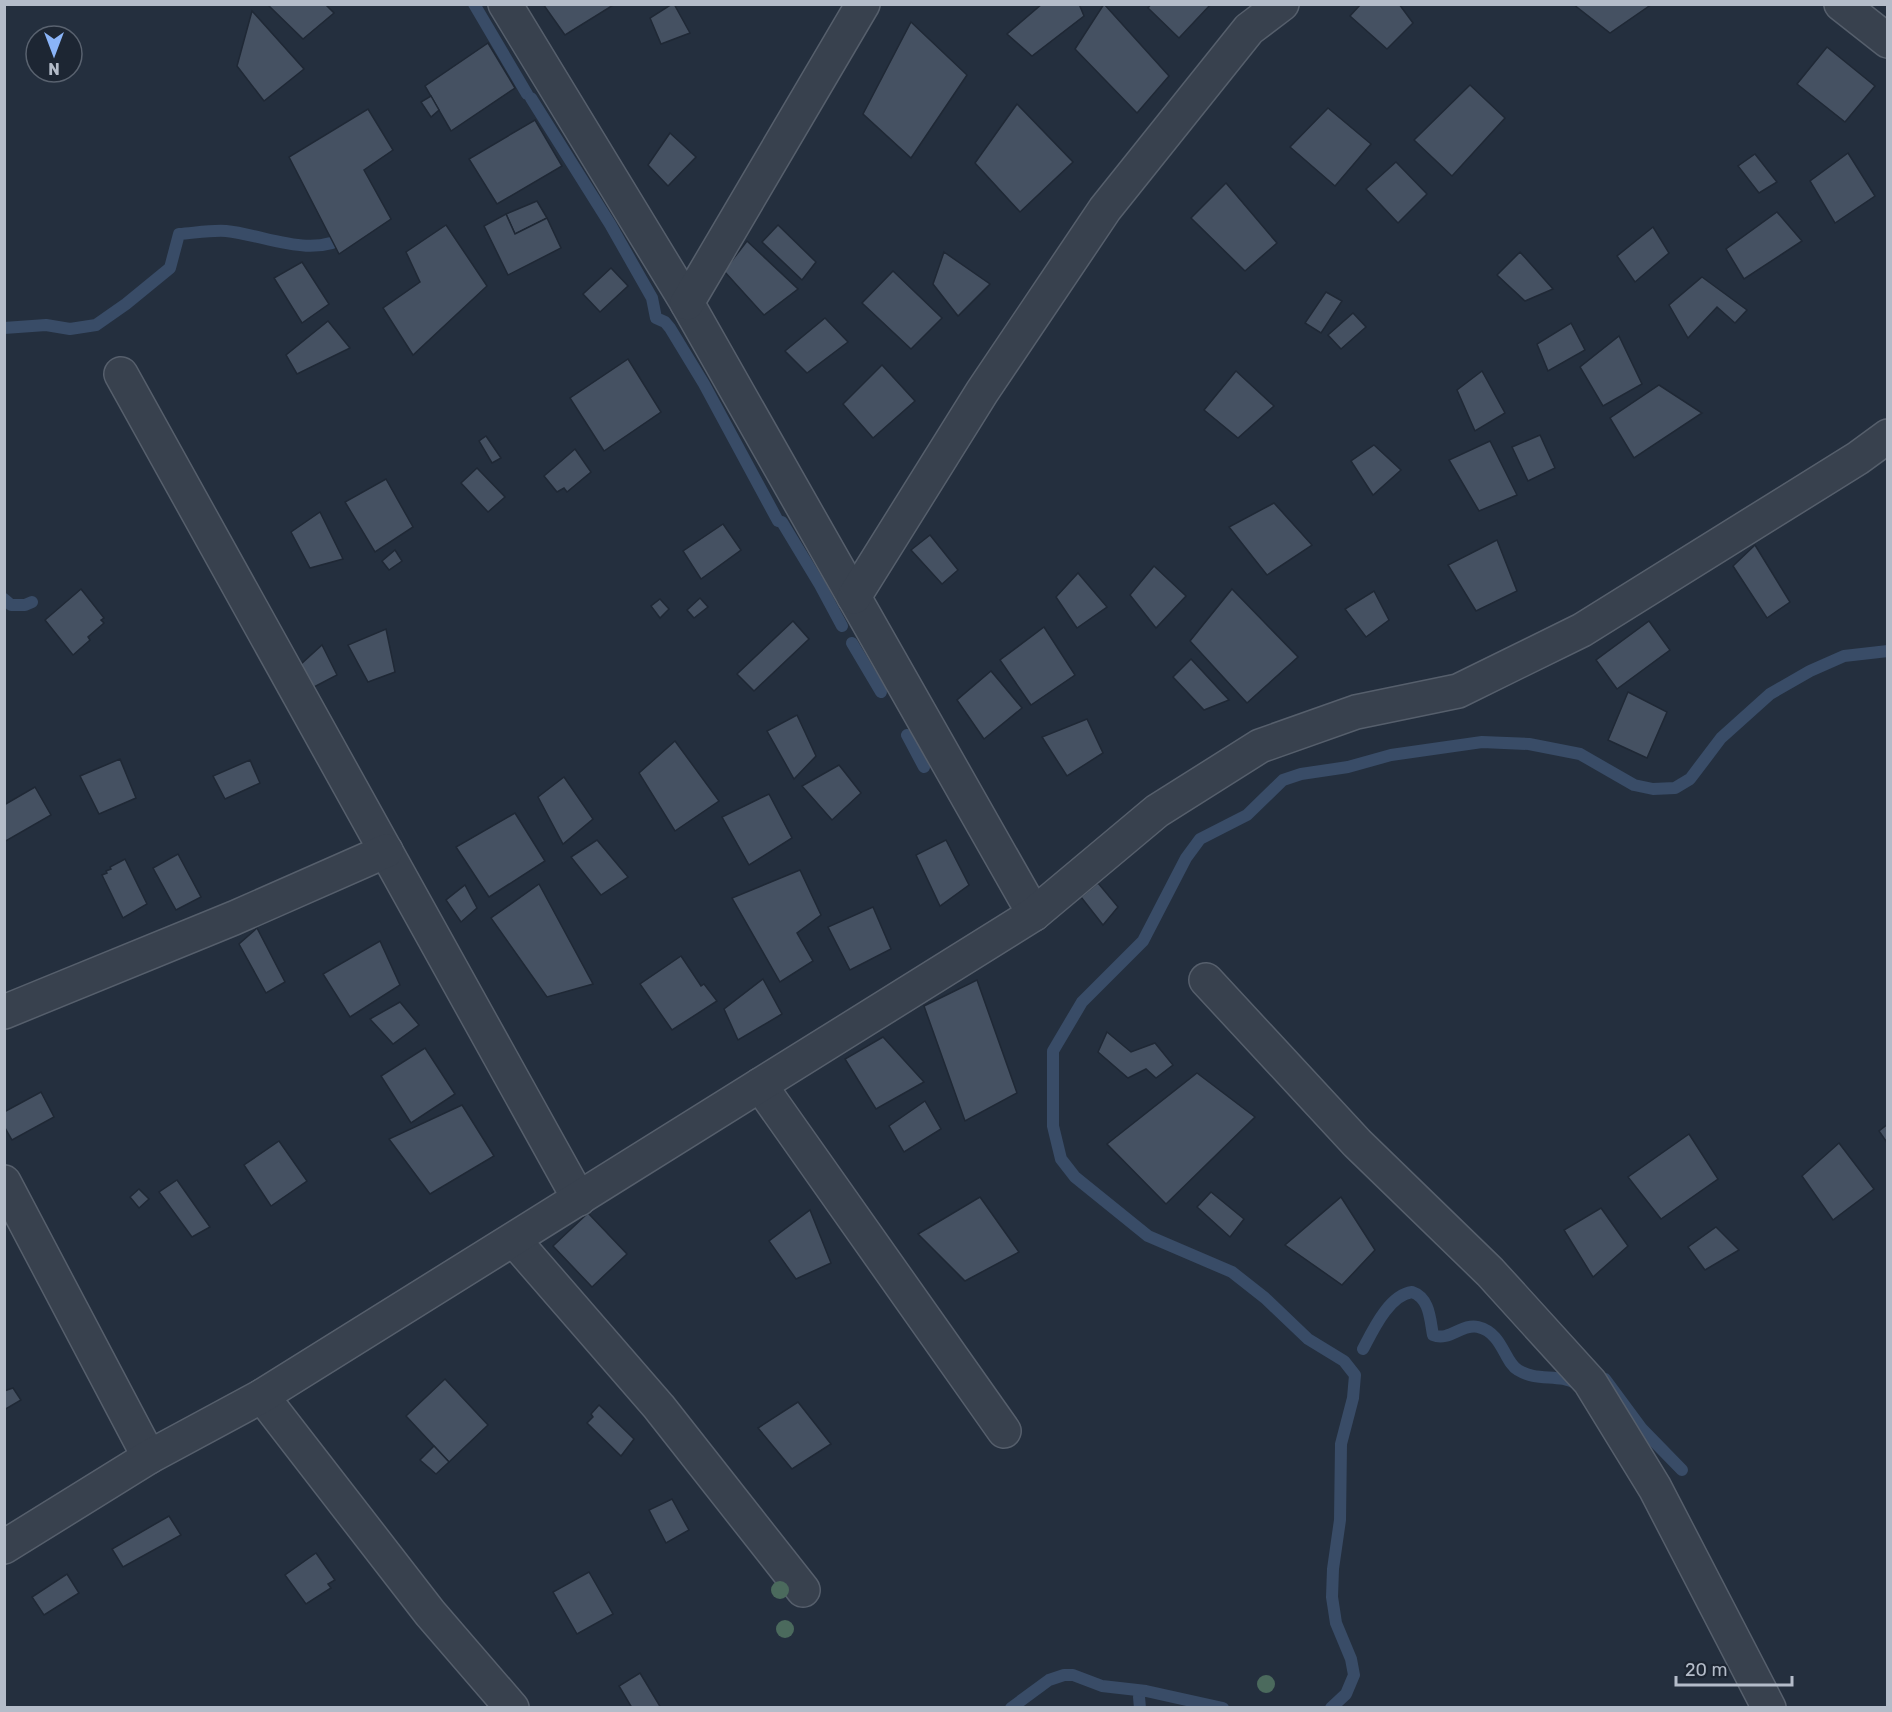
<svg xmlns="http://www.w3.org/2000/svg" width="1892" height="1712" font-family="Rubik,sans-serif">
	<rect width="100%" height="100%" fill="#242f3e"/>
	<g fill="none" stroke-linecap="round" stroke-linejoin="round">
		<g stroke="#394c67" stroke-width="12">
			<path d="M474,4L527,94"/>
			<path d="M531,98L610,224L652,298L656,318L665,322L670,328L704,384L778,521L782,522L820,585L842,626"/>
			<path d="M4,328L46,325L70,329L96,325L126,304L170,268L179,234C194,233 211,230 226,231C266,235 310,259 348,236"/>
			<path d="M4,599L11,605H25L32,602"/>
			<path d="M852,643L881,692"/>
			<path d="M907,735L924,767"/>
			<path d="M1363,1349C1373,1330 1389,1295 1412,1292C1430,1298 1430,1320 1433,1335C1449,1342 1462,1323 1478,1327C1503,1333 1504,1362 1518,1370C1537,1382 1559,1373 1577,1384"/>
			<path d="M1605,1379L1642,1429L1682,1470"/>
			<path d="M1139,1697L1140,1708"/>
			<path d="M1011,1708L1049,1680L1064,1675H1073L1102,1686L1146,1691L1223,1708"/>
			<path d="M1331,1708L1346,1694L1354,1675L1351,1659L1336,1623L1332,1597L1333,1569L1340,1520L1341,1444L1353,1398L1355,1375L1344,1361L1308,1339L1265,1298L1232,1272L1148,1236L1075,1177L1061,1159L1053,1126V1051L1082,1002L1143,941L1186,858L1200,839L1247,815L1283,780L1301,774L1348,767L1391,755L1482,742L1529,744L1580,754L1634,785L1653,789L1675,788L1690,779L1721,738L1770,694L1810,671L1844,656L1888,651"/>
		</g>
	</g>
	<g fill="#455162" stroke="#1f2835" stroke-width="1.5">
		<path d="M267,4H325L334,13L303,39Z"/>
		<path d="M543,4H615L565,35Z"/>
		<path d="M672,4H674L690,33L661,44L650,18Z"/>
		<path d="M1042,4H1079L1084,16L1032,56L1007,34Z"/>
		<path d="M1104,4L1169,76L1137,113L1075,49Z"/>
		<path d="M1151,4H1211L1179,38L1148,8Z"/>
		<path d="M1361,4H1399L1413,23L1387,49L1350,16Z"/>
		<path d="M1573,4H1652L1610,33Z"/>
		<path d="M252,11L304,69L264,101L237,66Z"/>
		<path d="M911,22L967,75L911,158L863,114Z"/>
		<path d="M488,43L515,88L451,131L425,86Z"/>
		<path d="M1827,47L1875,86L1845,122L1797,84Z"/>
		<path d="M1470,85L1505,118L1452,176L1414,140Z"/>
		<path d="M431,96L439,110L431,117L421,102Z"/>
		<path d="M1017,104L1073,162L1020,212L975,163Z"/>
		<path d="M1328,108L1371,144L1335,186L1290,147Z"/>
		<path d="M368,109L393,150L364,170L391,219L339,254L289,157Z"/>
		<path d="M535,120L562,166L497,204L469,159Z"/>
		<path d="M670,133L696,157L668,186L648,165Z"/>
		<path d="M1848,153L1875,196L1835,223L1810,181Z"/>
		<path d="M1755,154L1777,182L1759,193L1738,166Z"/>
		<path d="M1396,162L1427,194L1398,223L1366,189Z"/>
		<path d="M1226,183L1277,243L1245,271L1191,218Z"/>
		<path d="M537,201L547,218L515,234L506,214Z"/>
		<path d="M1777,212L1802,241L1744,279L1726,249Z"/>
		<path d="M506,214L515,234L547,218L561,248L508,275L484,226Z"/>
		<path d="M446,225L487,286L413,355L383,308L420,282L406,252Z"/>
		<path d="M778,225L816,262L802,280L762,242Z"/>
		<path d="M1653,227L1669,253L1635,282L1617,256Z"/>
		<path d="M747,241L798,289L764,315L724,271Z"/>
		<path d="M944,252L990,284L958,316L933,284Z"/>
		<path d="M1520,252L1553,289L1525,301L1497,275Z"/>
		<path d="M302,262L329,304L302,323L274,278Z"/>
		<path d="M611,268L628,286L600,312L583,294Z"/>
		<path d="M893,271L942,318L911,349L862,303Z"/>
		<path d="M1702,277L1747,310L1735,323L1717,307L1688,338L1669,305Z"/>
		<path d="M1326,292L1342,301L1321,333L1305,323Z"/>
		<path d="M1353,313L1366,327L1341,349L1328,335Z"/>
		<path d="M825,318L848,342L807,373L785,351Z"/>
		<path d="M328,321L350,348L297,374L286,355Z"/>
		<path d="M1571,323L1585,350L1548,371L1537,344Z"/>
		<path d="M1619,336L1642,384L1603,406L1580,367Z"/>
		<path d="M628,359L661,412L604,451L570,398Z"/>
		<path d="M882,365L915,401L873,438L843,404Z"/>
		<path d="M1236,371L1274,406L1238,438L1204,410Z"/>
		<path d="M1482,371L1505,413L1475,431L1457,390Z"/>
		<path d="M1659,385L1702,413L1634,458L1610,418Z"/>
		<path d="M1540,435L1555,468L1528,481L1512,447Z"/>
		<path d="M486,436L501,458L492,463L479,441Z"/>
		<path d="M1490,441L1517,495L1479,511L1449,460Z"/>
		<path d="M1374,445L1401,470L1373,495L1351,461Z"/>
		<path d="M575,449L591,472L567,492L564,488L557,492L544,476Z"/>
		<path d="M477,468L505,497L488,512L461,483Z"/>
		<path d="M386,479L413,527L375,552L345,502Z"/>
		<path d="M1274,503L1312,545L1267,575L1229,527Z"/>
		<path d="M320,512L343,559L310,568L291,532Z"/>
		<path d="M723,524L741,550L701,579L683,551Z"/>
		<path d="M930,535L958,570L942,584L911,550Z"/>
		<path d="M1497,540L1517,591L1476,611L1448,565Z"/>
		<path d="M1755,545L1790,602L1767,618L1733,566Z"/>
		<path d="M395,550L402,561L389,570L382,561Z"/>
		<path d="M1154,566L1186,596L1156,628L1130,595Z"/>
		<path d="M1078,573L1107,607L1077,628L1056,597Z"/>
		<path d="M81,589L104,618L101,620L104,623L88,637L90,640L73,655L45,620Z"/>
		<path d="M1232,589L1298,657L1247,703L1190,641Z"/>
		<path d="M1374,591L1389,620L1366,637L1345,609Z"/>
		<path d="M700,598L708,607L694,618L687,610Z"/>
		<path d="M660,599L669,609L660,618L651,606Z"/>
		<path d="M793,621L809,639L754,691L737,674Z"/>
		<path d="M1649,621L1670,650L1617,689L1596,660Z"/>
		<path d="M1044,627L1075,675L1031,705L1000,660Z"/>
		<path d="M386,629L395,672L368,682L348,645Z"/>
		<path d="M322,645L337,675L314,687L300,665Z"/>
		<path d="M1191,659L1229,700L1204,710L1173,677Z"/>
		<path d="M991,671L1022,708L984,739L957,700Z"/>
		<path d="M1628,692L1667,712L1647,758L1608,740Z"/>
		<path d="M797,715L816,756L794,779L767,731Z"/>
		<path d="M1087,719L1103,753L1067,776L1042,737Z"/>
		<path d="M675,741L719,801L675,831L639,773Z"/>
		<path d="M120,759L136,798L99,814L80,776Z"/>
		<path d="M250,760L260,783L225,799L213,776Z"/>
		<path d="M839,765L861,793L832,820L802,786Z"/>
		<path d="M564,777L593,819L563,844L538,797Z"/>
		<path d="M35,787L51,815L4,842V805Z"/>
		<path d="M769,794L792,838L749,865L722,817Z"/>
		<path d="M515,813L545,861L489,897L456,847Z"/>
		<path d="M597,840L628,877L601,895L571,857Z"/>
		<path d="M946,840L969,885L940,906L916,855Z"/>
		<path d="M178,854L201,897L176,910L153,868Z"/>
		<path d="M125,859L147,904L123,918L102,875L107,873L106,871L111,869L110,867Z"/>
		<path d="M800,870L821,915L797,933L813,961L780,982L732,898Z"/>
		<path d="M1098,883L1118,907L1103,925L1081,897Z"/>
		<path d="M539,884L593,984L547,997L491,918Z"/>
		<path d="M465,885L477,908L461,922L446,900Z"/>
		<path d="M873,907L891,949L850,970L828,927Z"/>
		<path d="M257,928L285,982L266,993L239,944Z"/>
		<path d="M380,941L400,985L350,1017L323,974Z"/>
		<path d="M681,956L701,986L704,984L717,1001L672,1030L640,984Z"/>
		<path d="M763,979L782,1014L738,1040L724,1009Z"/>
		<path d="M977,980L1017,1093L965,1121L924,1006Z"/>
		<path d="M400,1002L419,1025L393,1044L370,1019Z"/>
		<path d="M1107,1032L1131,1052L1155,1043L1173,1065L1156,1078L1146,1069L1128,1078L1098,1052Z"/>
		<path d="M883,1037L924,1082L876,1109L845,1059Z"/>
		<path d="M425,1048L455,1094L411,1123L381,1076Z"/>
		<path d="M1197,1073L1255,1117L1166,1204L1107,1144Z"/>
		<path d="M41,1092L54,1117L12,1140L4,1126V1112Z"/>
		<path d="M925,1101L941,1129L904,1152L889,1126Z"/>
		<path d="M462,1105L494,1156L430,1194L389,1139Z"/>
		<path d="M1888,1124V1144L1879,1131Z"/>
		<path d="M1689,1134L1718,1179L1661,1219L1628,1177Z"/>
		<path d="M279,1141L307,1181L271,1206L244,1165Z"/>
		<path d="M1839,1143L1874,1189L1833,1220L1802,1176Z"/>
		<path d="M177,1180L210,1227L192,1237L159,1192Z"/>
		<path d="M139,1189L149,1199L139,1208L130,1197Z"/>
		<path d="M1211,1192L1244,1219L1230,1237L1197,1207Z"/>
		<path d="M980,1197L1019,1252L965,1281L918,1234Z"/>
		<path d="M1341,1197L1375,1250L1342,1285L1285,1245Z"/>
		<path d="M1601,1208L1628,1246L1593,1277L1564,1230Z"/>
		<path d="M810,1210L831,1263L796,1279L769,1241Z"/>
		<path d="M588,1213L627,1254L592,1287L553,1246Z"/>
		<path d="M1716,1227L1739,1250L1705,1270L1688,1247Z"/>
		<path d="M445,1379L488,1425L449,1462L406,1416Z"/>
		<path d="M13,1388L21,1400L4,1410V1391Z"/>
		<path d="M798,1402L831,1444L792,1469L758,1428Z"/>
		<path d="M599,1405L634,1439L621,1456L587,1423L593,1417L591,1414Z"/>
		<path d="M434,1446L449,1462L436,1474L420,1460Z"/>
		<path d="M672,1499L689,1530L666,1543L649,1510Z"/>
		<path d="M169,1516L181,1535L123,1567L112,1549Z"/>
		<path d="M316,1553L335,1580L328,1584L331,1588L306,1604L285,1575Z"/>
		<path d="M589,1572L613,1614L577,1634L553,1592Z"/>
		<path d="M67,1574L79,1593L44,1615L32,1597Z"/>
		<path d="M640,1673L661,1708H632L619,1686Z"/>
	</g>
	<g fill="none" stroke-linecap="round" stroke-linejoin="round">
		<defs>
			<g id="minor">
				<path d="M505,4L687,303L1034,914"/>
				<path d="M1841,4L1888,41"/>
				<path d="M687,303L863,4"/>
				<path d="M121,374L579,1199"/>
				<path d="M854,597L982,392L1105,209L1249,29L1282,4"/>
				<path d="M1206,980L1357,1143L1490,1272L1590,1382L1655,1488L1769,1708"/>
				<path d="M4,1012L234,918L386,851"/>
				<path d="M760,1085L1004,1431"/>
				<path d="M4,1182L149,1457"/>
				<path d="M514,1240L659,1407L803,1590"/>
				<path d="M262,1396L430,1613L512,1708"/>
				<path d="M4,1547L149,1457L262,1396L1034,914L1157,811L1260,746L1356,712L1458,691L1582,630L1858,458L1888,436"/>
			</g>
		</defs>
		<use href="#minor" stroke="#565f6c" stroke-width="36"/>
		<use href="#minor" stroke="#38414e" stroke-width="33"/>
	</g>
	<g fill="#4b6a5d">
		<circle cx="780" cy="1590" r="9"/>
		<circle cx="785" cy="1629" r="9"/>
		<circle cx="1266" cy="1684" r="9"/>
	</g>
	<rect width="1892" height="1712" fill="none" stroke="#b4bcc9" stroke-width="12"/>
	<g transform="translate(54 54) rotate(180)"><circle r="28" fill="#1d2633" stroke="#59626f" stroke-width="1.5"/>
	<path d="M0-4.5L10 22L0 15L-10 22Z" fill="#8ab4f8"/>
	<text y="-9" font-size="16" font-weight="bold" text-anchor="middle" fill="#b4bcc9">N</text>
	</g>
	<path d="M1676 1676v9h116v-9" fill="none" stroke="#b4bcc9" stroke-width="3"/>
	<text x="1685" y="1676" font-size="18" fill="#b4bcc9" stroke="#1d2633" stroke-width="4.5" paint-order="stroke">20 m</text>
</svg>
